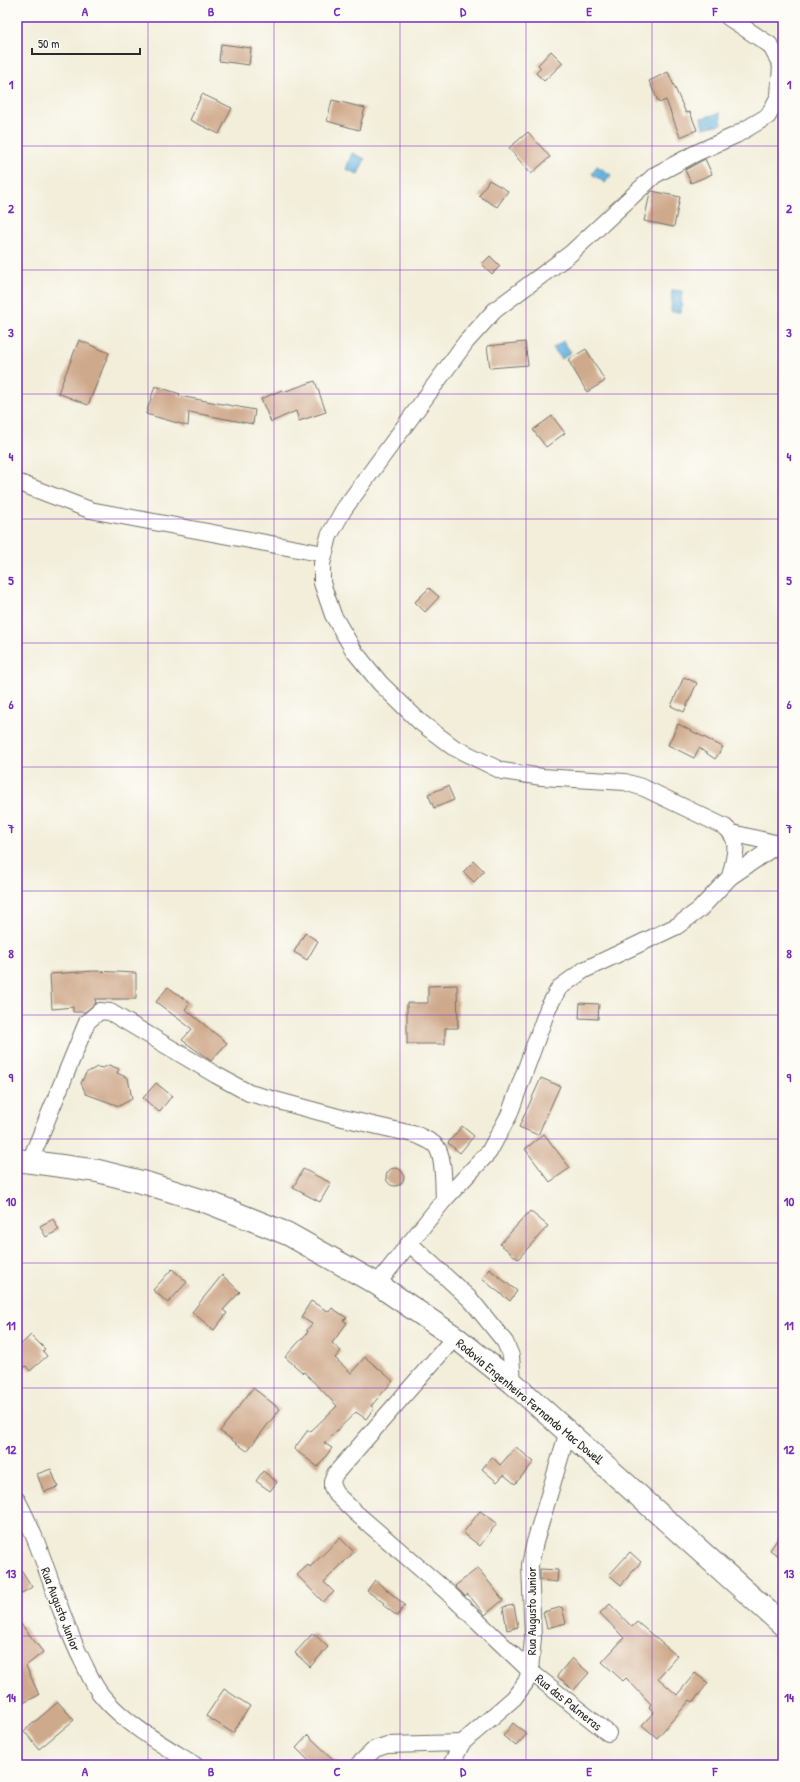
<svg xmlns="http://www.w3.org/2000/svg" width="800" height="1782" font-family="'Patrick Hand',sans-serif">
	<rect width="100%" height="100%" fill="#fdfcf7"/>
	<filter id="ink" filterUnits="userSpaceOnUse"><feTurbulence type="fractalNoise" baseFrequency=".025" numOctaves="2"/><feDisplacementMap in="SourceGraphic" scale="8" xChannelSelector="R" yChannelSelector="G"/><feConvolveMatrix kernelMatrix="1 2 1 2 8 2 1 2 1" color-interpolation-filters="sRGB"/></filter>
	<filter id="wash" filterUnits="userSpaceOnUse"><feTurbulence type="fractalNoise" baseFrequency=".012" numOctaves="4" result="noise"/><feDisplacementMap in="SourceGraphic" scale="16" xChannelSelector="R" yChannelSelector="G"/><feGaussianBlur stdDeviation="0.9" result="paint"/><feColorMatrix in="noise" values="0 0 0 0 0 0 0 0 0 0 0 0 0 0 0 0 0 1.4 0 .05"/><feComposite in="paint" operator="in"/></filter>
	<g filter="url(#wash)">
		<rect width="100%" height="100%" fill="#f2eeda"/>
		<g fill="#65b2df" stroke="#486e85">
			<path d="M720,113L722,124L703,128L701,118Z"/>
			<path d="M352,153L365,159L358,174L346,169Z"/>
			<path d="M597,166L611,175L605,183L592,174Z"/>
			<path d="M672,290L682,291L681,312H671Z"/>
			<path d="M563,341L571,352L562,359L553,348Z"/>
		</g>
		<g id="blocks">
			<g fill="#cfa98b">
				<path d="M221,44L251,48L249,65L219,61Z"/>
				<path d="M551,51L563,63L544,81L536,73L541,68L538,65Z"/>
				<path d="M668,72L686,113L690,112L697,130L680,137L666,100L659,103L649,81Z"/>
				<path d="M202,94L232,108L219,134L190,120Z"/>
				<path d="M332,100L365,108L359,130L327,121Z"/>
				<path d="M528,132L550,157L531,174L509,148Z"/>
				<path d="M705,159L712,174L691,183L685,170Z"/>
				<path d="M489,180L508,191L497,207L479,196Z"/>
				<path d="M652,191L680,197L674,227L644,221L650,193Z"/>
				<path d="M490,256L500,266L492,274L482,264Z"/>
				<path d="M79,340L109,353L88,405L58,393Z"/>
				<path d="M525,342L528,365L490,368L487,346Z"/>
				<path d="M586,349L605,381L587,392L568,360Z"/>
				<path d="M315,381L326,412L299,421L296,411L271,422L261,399L282,390L283,392Z"/>
				<path d="M155,386L180,394L179,396L255,410L253,424L189,412L188,426L146,414Z"/>
				<path d="M552,416L565,433L546,447L533,430Z"/>
				<path d="M429,588L439,597L425,612L415,602Z"/>
				<path d="M684,677L697,683L684,712L671,706Z"/>
				<path d="M678,724L723,747L715,759L699,748L694,758L668,745Z"/>
				<path d="M448,786L454,800L434,808L428,794Z"/>
				<path d="M474,861L484,871L474,882L463,872Z"/>
				<path d="M305,933L318,941L307,960L294,952Z"/>
				<path d="M94,971L136,973V999H95L96,1003L85,1012H73V1007L52,1009L50,974Z"/>
				<path d="M457,985L458,1028H445V1044H407V1003H428V986Z"/>
				<path d="M168,987L190,1003L185,1009L227,1043L211,1061L182,1040L192,1029L156,1002Z"/>
				<path d="M580,1003L599,1004L598,1019L579,1018Z"/>
				<path d="M109,1065L119,1069L117,1073L128,1078L132,1099L119,1106L86,1094L81,1083L86,1073L97,1067L103,1068Z"/>
				<path d="M541,1078L560,1086L538,1135L519,1127Z"/>
				<path d="M156,1083L172,1096L159,1112L143,1098Z"/>
				<path d="M462,1126L474,1136L460,1153L448,1143Z"/>
				<path d="M544,1134L570,1168L550,1182L525,1149Z"/>
				<circle cx="395" cy="1177" r="9"/>
				<path d="M303,1169L331,1183L320,1202L293,1188Z"/>
				<path d="M530,1211L548,1226L518,1259L500,1244Z"/>
				<path d="M53,1219L59,1230L46,1237L40,1226Z"/>
				<path d="M172,1269L187,1282L168,1303L153,1290Z"/>
				<path d="M489,1269L517,1291L510,1301L482,1279Z"/>
				<path d="M222,1275L240,1292L223,1310L227,1313L214,1330L192,1312Z"/>
				<path d="M311,1301L329,1312L332,1308L347,1318L343,1320L347,1323L332,1343L341,1351L335,1358L351,1373L365,1357L393,1381L371,1406L374,1408L366,1419L356,1412L324,1443L332,1448L318,1467L294,1449L308,1430L310,1432L337,1406L304,1372L303,1373L285,1357L308,1332L307,1330L312,1324L301,1317Z"/>
				<path d="M31,1335L45,1349L43,1351L47,1356L30,1371L26,1366L17,1374V1348Z"/>
				<path d="M253,1388L280,1409L247,1451L220,1431Z"/>
				<path d="M516,1447L534,1462L515,1484L504,1475L497,1482L482,1469L492,1457L500,1465Z"/>
				<path d="M51,1469L58,1487L44,1492L37,1474Z"/>
				<path d="M263,1471L277,1482L270,1491L256,1481Z"/>
				<path d="M480,1511L497,1523L480,1546L463,1533Z"/>
				<path d="M783,1531V1559L770,1550Z"/>
				<path d="M340,1538L354,1552L324,1582L334,1592L323,1602L297,1575L308,1565L310,1567Z"/>
				<path d="M630,1552L641,1562L621,1585L609,1575Z"/>
				<path d="M17,1563L32,1587L17,1596Z"/>
				<path d="M478,1568L503,1600L485,1615L468,1594L465,1596L455,1586Z"/>
				<path d="M540,1569L558,1570L557,1582L540,1580Z"/>
				<path d="M375,1580L405,1605L397,1616L383,1605L384,1603L367,1591Z"/>
				<path d="M610,1604L632,1627L637,1622L677,1656L658,1678L677,1695L695,1673L708,1683L693,1702L690,1700L657,1738L642,1725L654,1712L649,1707L651,1704L626,1678L623,1681L602,1662L624,1638L600,1613Z"/>
				<path d="M514,1605L518,1627L507,1630L503,1607Z"/>
				<path d="M562,1607L566,1623L547,1628L543,1612Z"/>
				<path d="M17,1619L43,1652L26,1666L39,1695L17,1706Z"/>
				<path d="M313,1633L328,1647L310,1667L295,1653Z"/>
				<path d="M572,1658L589,1673L574,1690L557,1676Z"/>
				<path d="M224,1689L250,1706L233,1733L206,1716Z"/>
				<path d="M58,1702L74,1720L39,1749L24,1731Z"/>
				<path d="M513,1723L527,1734L516,1746L503,1736Z"/>
				<path d="M308,1735L339,1765H313L296,1748Z"/>
			</g>
		</g>
	</g>
	<g filter="url(#ink)">
		<use href="#blocks" fill-opacity="0" stroke="#716f68" stroke-width="1"/>
		<g fill="none" stroke-linecap="round" stroke-linejoin="round">
			<defs>
				<g id="minor">
					<path d="M728,17L770,45L781,65L779,96L768,116L736,135L696,153L655,175L570,254L495,310L466,342L344,509L329,536L322,564V583L333,615L354,651L380,683L420,722L453,747L502,771L542,777L625,782L644,788L725,827C742,840 734,858 730,877"/>
					<path d="M17,482L90,510L324,554"/>
					<path d="M732,833L779,844"/>
					<path d="M30,1161L87,1022L100,1011L110,1012L216,1075L249,1093L338,1117L417,1135C423,1138 432,1141 436,1146C445,1158 443,1186 444,1200"/>
					<path d="M409,1243L471,1300L505,1342L511,1356L513,1383"/>
					<path d="M377,1284L444,1200L489,1152L509,1115L548,1008L559,988L584,970L677,926L699,910L730,877L783,841"/>
					<path d="M455,1337L335,1474L332,1481V1487L336,1494L356,1513L445,1590L530,1671L608,1733"/>
					<path d="M17,1500C45,1551 56,1609 82,1660C88,1672 94,1687 103,1697C128,1726 163,1745 195,1765"/>
					<path d="M358,1765L375,1749L387,1745L462,1743"/>
					<path d="M451,1765L462,1743L514,1698L526,1682L530,1671L533,1638L530,1565L535,1542L568,1431"/>
				</g>
				<path id="primary" d="M17,1160L98,1171L149,1184L210,1203L288,1234L377,1284L455,1337L513,1383L783,1625"/>
			</defs>
			<use href="#minor" stroke="#716f68" stroke-width="18"/>
			<use href="#primary" stroke="#716f68" stroke-width="24"/>
			<use href="#minor" stroke="#fff" stroke-width="16"/>
			<use href="#primary" stroke="#fff" stroke-width="22"/>
		</g>
	</g>
	<path fill="none" stroke="#7b2cbf" stroke-width="1" stroke-opacity="0.55" d="M148,17V1765M274,17V1765M400,17V1765M526,17V1765M652,17V1765M17,146H783M17,270H783M17,394H783M17,519H783M17,643H783M17,767H783M17,891H783M17,1015H783M17,1139H783M17,1263H783M17,1388H783M17,1512H783M17,1636H783"/>
	<g text-anchor="middle" dominant-baseline="central" stroke-width="3" stroke-linejoin="round" paint-order="stroke">
		<g font-size="13" fill="#2b2b2b" stroke="#fdfcf7">
			<text transform="translate(530 1401) rotate(40)">Rodovia Engenheiro Fernando Mac Dowell</text>
			<text transform="translate(61 1609) rotate(69)">Rua Augusto Junior</text>
			<text transform="translate(531 1611) rotate(-90)">Rua Augusto Junior</text>
			<text transform="translate(569 1702) rotate(39)">Rua das Palmeras</text>
		</g>
	</g>
	<rect width="800" height="1782" fill="none" stroke="#fdfcf7" stroke-width="44"/>
	<path d="M32 48v6h108v-6" fill="none" stroke="#2b2b2b" stroke-width="2"/>
	<text x="38" y="48" font-size="12" fill="#2b2b2b" stroke="#fdfcf7" stroke-width="3" paint-order="stroke">50 m</text>
	<rect x="22" y="22" width="756" height="1738" fill="none" stroke="#7b2cbf" stroke-width="1.5"/>
	<g font-size="13" text-anchor="middle" font-weight="bold" fill="#7b2cbf">
		<text x="85" y="16">A</text>
		<text x="211" y="16">B</text>
		<text x="337" y="16">C</text>
		<text x="463" y="16">D</text>
		<text x="589" y="16">E</text>
		<text x="715" y="16">F</text>
		<text x="11" y="89">1</text>
		<text x="789" y="89">1</text>
		<text x="11" y="213">2</text>
		<text x="789" y="213">2</text>
		<text x="11" y="337">3</text>
		<text x="789" y="337">3</text>
		<text x="11" y="461">4</text>
		<text x="789" y="461">4</text>
		<text x="11" y="585">5</text>
		<text x="789" y="585">5</text>
		<text x="11" y="709">6</text>
		<text x="789" y="709">6</text>
		<text x="11" y="833">7</text>
		<text x="789" y="833">7</text>
		<text x="11" y="958">8</text>
		<text x="789" y="958">8</text>
		<text x="11" y="1082">9</text>
		<text x="789" y="1082">9</text>
		<text x="11" y="1206">10</text>
		<text x="789" y="1206">10</text>
		<text x="11" y="1330">11</text>
		<text x="789" y="1330">11</text>
		<text x="11" y="1454">12</text>
		<text x="789" y="1454">12</text>
		<text x="11" y="1578">13</text>
		<text x="789" y="1578">13</text>
		<text x="11" y="1702">14</text>
		<text x="789" y="1702">14</text>
		<text x="85" y="1776">A</text>
		<text x="211" y="1776">B</text>
		<text x="337" y="1776">C</text>
		<text x="463" y="1776">D</text>
		<text x="589" y="1776">E</text>
		<text x="715" y="1776">F</text>
	</g>
</svg>
